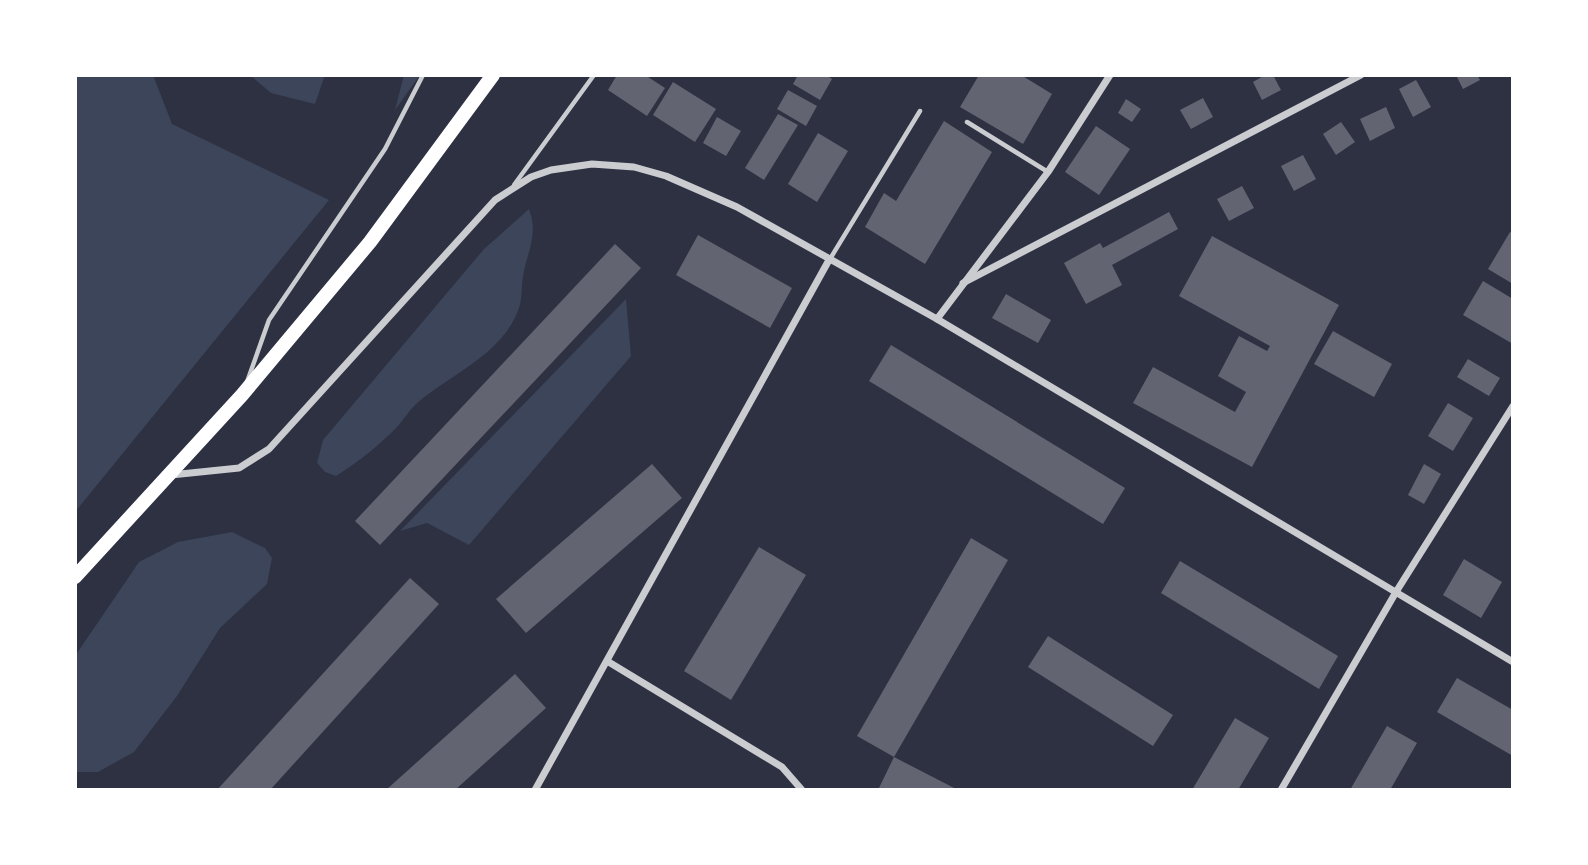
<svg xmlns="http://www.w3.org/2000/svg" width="1588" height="865" font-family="Rubik,sans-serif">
	<rect width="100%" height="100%" fill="#2d3142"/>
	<g fill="#3c4559">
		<path d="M75,75H153L172,124L329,200L75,512Z"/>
		<path d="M250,75H325L315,104L271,93Z"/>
		<path d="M404,75H420L395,110Z"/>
		<path d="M529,209C538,234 529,248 524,271C521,283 523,296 519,308C503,355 450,374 415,405C409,411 404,419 398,426C381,444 357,463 336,476L325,472L317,463L323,440L484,249Z"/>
		<path d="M626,299L631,356L469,545L427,523L400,531Z"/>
		<path d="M232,532L265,548L272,558L267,584L220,628L177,696L134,752L98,772H75V656L139,562L178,542Z"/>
	</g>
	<g fill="#626471">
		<path d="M617,75H645L665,88L647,116L608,90Z"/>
		<path d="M798,75H826L832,79L820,100L793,84Z"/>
		<path d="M979,75H1021L1052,94L1023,144L960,107Z"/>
		<path d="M1265,75H1273L1281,90L1262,100L1253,82Z"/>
		<path d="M1456,75H1477L1480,80L1463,89Z"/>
		<path d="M1416,80L1431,107L1413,117L1399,89Z"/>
		<path d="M673,82L716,109L695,142L653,115Z"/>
		<path d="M788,90L817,106L806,126L777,109Z"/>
		<path d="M1203,98L1213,117L1191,129L1180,110Z"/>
		<path d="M1126,99L1141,109L1132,122L1118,113Z"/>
		<path d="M1386,107L1395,128L1370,141L1360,119Z"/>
		<path d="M778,114L798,125L764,180L745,168Z"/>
		<path d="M717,117L741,131L726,156L703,143Z"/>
		<path d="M944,121L992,152L925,264L865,227L884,193L896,201Z"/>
		<path d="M1341,122L1355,142L1336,155L1323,134Z"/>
		<path d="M1096,126L1130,149L1099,195L1065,172Z"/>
		<path d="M818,133L848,151L817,202L788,184Z"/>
		<path d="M1303,155L1316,179L1294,191L1281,166Z"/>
		<path d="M1242,186L1254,208L1229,221L1217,199Z"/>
		<path d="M1169,212L1178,229L1112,265L1122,285L1086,304L1064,263L1100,243L1103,248Z"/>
		<path d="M1510,232L1513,234V284L1488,269Z"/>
		<path d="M698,235L792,288L770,328L676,275Z"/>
		<path d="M1212,236L1339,305L1252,467L1133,403L1153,367L1235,412L1246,392L1218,376L1239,336L1267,351L1270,346L1179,296Z"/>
		<path d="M615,244L641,268L380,545L355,521Z"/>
		<path d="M1483,281L1513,299V344L1463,315Z"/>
		<path d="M1006,294L1051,320L1038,343L992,318Z"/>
		<path d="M1333,331L1392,364L1374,397L1314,364Z"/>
		<path d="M891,345L1125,488L1103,524L869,381Z"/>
		<path d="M1468,359L1500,378L1489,396L1457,377Z"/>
		<path d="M1448,403L1473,418L1453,451L1428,436Z"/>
		<path d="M652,464L682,498L526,633L496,599Z"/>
		<path d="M1424,464L1441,474L1424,504L1408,495Z"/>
		<path d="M971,538L1008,560L894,757L857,736Z"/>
		<path d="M759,547L806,575L731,700L684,671Z"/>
		<path d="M1464,559L1502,582L1481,618L1443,595Z"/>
		<path d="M1180,561L1338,656L1319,689L1161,593Z"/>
		<path d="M410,578L439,604L270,790H217Z"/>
		<path d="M1048,636L1173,715L1153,746L1028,667Z"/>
		<path d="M515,674L546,708L455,790H386Z"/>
		<path d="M1457,678L1513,710V756L1437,712Z"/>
		<path d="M1235,718L1269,738L1238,790H1192Z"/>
		<path d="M1387,726L1417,743L1390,790H1350Z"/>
		<path d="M894,757L958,790H878Z"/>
	</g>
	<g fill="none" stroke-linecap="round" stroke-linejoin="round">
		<g stroke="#caccd0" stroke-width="4.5">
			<path d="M967,122L1048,172"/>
			<path d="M514,185L594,75"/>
			<path d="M830,259L920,111"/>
			<path d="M247,382L269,320L385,149L423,75"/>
		</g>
		<g stroke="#caccd0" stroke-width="7">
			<path d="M963,283L1361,75"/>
			<path d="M937,319L1048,172L1110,75"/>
			<path d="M171,475L239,468L269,449L495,200L531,177L551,170L592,164L634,167L666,176L737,207L937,319L1513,662"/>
			<path d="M607,661L782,767L802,790"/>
			<path d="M535,790L829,260"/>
			<path d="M1281,790L1396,592L1513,406"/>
		</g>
		<path stroke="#fff" stroke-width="14" d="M75,577L242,395L370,242L493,75"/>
	</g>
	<rect width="1588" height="865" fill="none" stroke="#ffffff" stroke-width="154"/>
</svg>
